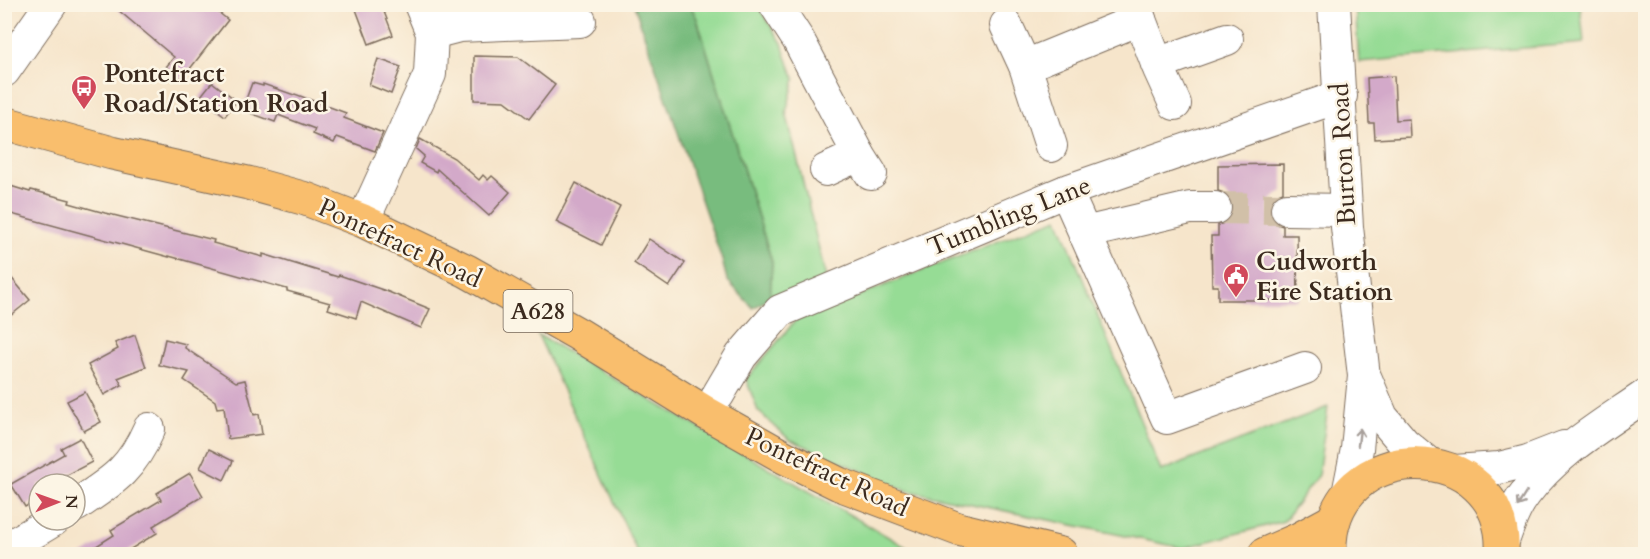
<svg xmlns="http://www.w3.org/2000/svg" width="1650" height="559" font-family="Cardo,serif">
	<rect width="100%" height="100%" fill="#fcf5e5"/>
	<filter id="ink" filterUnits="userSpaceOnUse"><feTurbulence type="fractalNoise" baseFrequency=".0167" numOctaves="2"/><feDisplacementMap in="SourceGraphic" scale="12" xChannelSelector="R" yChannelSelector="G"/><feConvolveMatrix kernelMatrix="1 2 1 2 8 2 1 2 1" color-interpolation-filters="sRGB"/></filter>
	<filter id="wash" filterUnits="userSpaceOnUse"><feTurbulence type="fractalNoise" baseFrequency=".008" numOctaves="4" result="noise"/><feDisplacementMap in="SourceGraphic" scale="24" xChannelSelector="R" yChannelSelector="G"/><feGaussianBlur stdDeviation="1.35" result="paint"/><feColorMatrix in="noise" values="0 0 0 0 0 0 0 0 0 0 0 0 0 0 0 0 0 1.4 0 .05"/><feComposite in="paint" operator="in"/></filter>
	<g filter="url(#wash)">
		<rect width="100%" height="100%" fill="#f6e5cb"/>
		<g fill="#96dc95" stroke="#68835a" stroke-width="1.5">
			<path d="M690,5H757L782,43L785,54L795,79L786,112L827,282L776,309L770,298L772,262L697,19Z"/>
			<path d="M1355,5H1580L1584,43L1359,62Z"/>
			<path d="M1058,218L1161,471L1328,407L1318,475L1284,521L1183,548L905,490L789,439L758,411L746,379L796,320Z"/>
			<path d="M538,335L918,554H638Z"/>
		</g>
		<path fill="#78bc7e" stroke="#5a734e" stroke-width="1.5" d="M634,5H690L697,19L772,262L770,298L753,308L727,280L722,260Z"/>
		<g id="blocks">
			<g fill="#d3a9c9">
				<path d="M111,4H208L228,20L182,79L166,67L174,57Z"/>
				<path d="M354,4H381L393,35L369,44Z"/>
				<path d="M474,56L518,57L555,85L529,119L505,101L474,100Z"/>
				<path d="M378,59L401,67L391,94L369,85Z"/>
				<path d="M1394,76L1396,120L1409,119L1410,137L1375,139L1374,123H1369L1367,78Z"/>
				<path d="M212,82L237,101L225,116L200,97Z"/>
				<path d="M252,83L263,86V84L294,95L295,94L346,113L344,118L383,133L375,151L337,137L334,143L313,134L315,129L278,115L275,122L242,110Z"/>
				<path d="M420,139L454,158L479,180L483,175L488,180L492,176L510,192L489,216L437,169L436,172L420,163L424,156L416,149Z"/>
				<path d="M1283,164V192L1278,194L1272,199L1269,209L1272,218L1277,224L1283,226V235H1297L1298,300H1218V286H1212L1211,236H1218V225L1224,223L1230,217L1233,209L1230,199L1224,193L1218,191V165Z"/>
				<path d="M576,183L620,207L601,245L556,222Z"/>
				<path d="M4,184L30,192L31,190L70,200L69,203L105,213L214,240L213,243L263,257V254L338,277L339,275L386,291L430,309L421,328L361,302L356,318L328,309L330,303L287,291V289L169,256V257L4,212Z"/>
				<path d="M649,239L685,263L669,287L634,263Z"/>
				<path d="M4,269L30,300L4,321Z"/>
				<path d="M135,335L146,367L118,378L122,385L104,395L88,365L118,349L115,343Z"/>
				<path d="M165,339L186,344L185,348L236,382L245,380L254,415L259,414L262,434L228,439L224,407L217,408L215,401L184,380L189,372L159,365Z"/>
				<path d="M85,392L101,422L84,431L67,401Z"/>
				<path d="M80,438L92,462L50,484H39V499L25,507L11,484L64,454L61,448Z"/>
				<path d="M209,449L233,461L224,480L200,468Z"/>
				<path d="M190,473L203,496L153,526L157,533L121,555H82L114,535L111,530L161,500L157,493Z"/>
			</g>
		</g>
	</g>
	<g filter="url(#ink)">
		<use href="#blocks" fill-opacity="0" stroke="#7c6b5b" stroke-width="1.5"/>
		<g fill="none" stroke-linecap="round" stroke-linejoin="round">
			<path stroke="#d1c0a8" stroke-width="32" stroke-dasharray="32 16" stroke-linecap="butt" d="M1215,208L1287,209"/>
			<defs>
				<g id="minor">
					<path d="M775,4L799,41L859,155L871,174"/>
					<path d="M1134,4L1159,69L1175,104"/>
					<path d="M1334,4L1347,227L1364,376L1357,449L1348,494"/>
					<path d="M1006,25L1025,66L1051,146"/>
					<path d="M432,33L459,26L580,21"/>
					<path d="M1157,64L1227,39"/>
					<path d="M1025,66L1140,19"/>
					<path d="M4,71L51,4"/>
					<path d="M826,170L859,155"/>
					<path d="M1066,191L1167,418L1305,368"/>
					<path d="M1287,209L1346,210"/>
					<path d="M363,221L430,74L432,33L420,4"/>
					<path d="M1084,233L1190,208H1215"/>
					<path d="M1366,379L1382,417L1404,443L1428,463"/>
					<path d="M718,395L741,356L780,311L1066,191L1341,96"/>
					<path d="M1454,471L1499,468L1528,461L1564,447"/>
					<path d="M75,506C112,481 130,472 149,429"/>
					<path d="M1502,544C1508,527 1514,508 1525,494C1556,452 1603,425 1646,395"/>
					<path d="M4,550L54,520"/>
				</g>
				<g id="highway">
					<path d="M4,123L112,153L248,183L306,199L363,221L467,271L578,334L706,413L784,457L839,484L958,529L1061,554"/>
					<path d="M1265,554L1299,539L1334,520"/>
					<path d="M1330,554C1325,432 1509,435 1502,554"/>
				</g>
			</defs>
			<use href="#minor" stroke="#7c6b5b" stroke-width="34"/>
			<use href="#highway" stroke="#7c6b5b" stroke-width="35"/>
			<use href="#minor" stroke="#fff" stroke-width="32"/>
			<use href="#highway" stroke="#f9be6d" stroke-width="33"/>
		</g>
		<defs><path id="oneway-shaft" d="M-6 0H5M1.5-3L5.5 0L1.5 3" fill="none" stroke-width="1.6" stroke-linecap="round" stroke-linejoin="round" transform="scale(1.5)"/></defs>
		<g stroke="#a79f9a">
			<use href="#oneway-shaft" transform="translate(1359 437) rotate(-83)"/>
			<use href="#oneway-shaft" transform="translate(1522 499) rotate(122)"/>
		</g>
	</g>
	<defs>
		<symbol id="bus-pin" viewBox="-11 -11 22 30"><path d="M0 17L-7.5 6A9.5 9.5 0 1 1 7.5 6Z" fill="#d1495b" stroke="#fcf5e5"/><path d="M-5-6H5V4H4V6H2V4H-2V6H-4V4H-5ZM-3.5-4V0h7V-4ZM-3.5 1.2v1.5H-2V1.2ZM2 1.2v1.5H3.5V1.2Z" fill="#fff"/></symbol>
		<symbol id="civic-pin" viewBox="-11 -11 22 30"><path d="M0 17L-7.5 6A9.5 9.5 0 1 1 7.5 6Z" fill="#d1495b" stroke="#fcf5e5"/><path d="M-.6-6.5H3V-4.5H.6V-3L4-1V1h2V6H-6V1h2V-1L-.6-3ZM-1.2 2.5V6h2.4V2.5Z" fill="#fff"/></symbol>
	</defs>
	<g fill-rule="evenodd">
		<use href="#bus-pin" x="69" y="73" width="30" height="40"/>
		<use href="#civic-pin" x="1221" y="261" width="30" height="40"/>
	</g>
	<g text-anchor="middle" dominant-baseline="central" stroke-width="5" stroke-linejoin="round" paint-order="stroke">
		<rect fill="#fcf5e5" stroke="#75675a" stroke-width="1.5" x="503.5" y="290" width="69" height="42" rx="4.5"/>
		<g font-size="24" font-weight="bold" fill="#3b2a1e">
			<text x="538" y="311">A628</text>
		</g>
		<g font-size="26" font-weight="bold" fill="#3b2a1e" stroke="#fcf5e5" text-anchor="start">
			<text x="104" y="73">Pontefract<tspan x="104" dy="30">Road/Station Road</tspan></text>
			<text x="1256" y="261">Cudworth<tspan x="1256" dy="30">Fire Station</tspan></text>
		</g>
		<g font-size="26" fill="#3b2a1e" stroke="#fcf5e5">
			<text transform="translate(1343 154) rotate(-93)">Burton Road</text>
			<text transform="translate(1009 216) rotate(-22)">Tumbling Lane</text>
			<text transform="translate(400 243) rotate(25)">Pontefract Road</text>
			<text transform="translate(827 472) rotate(25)">Pontefract Road</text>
		</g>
	</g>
	<rect width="1650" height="559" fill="none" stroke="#fcf5e5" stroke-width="24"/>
	<g transform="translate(57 502) rotate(89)"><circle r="28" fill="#fcf5e5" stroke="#afa495" stroke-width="1.5"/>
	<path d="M0-4.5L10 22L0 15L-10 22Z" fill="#d1495b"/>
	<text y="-9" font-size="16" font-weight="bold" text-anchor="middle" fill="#3b2a1e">N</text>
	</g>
</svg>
